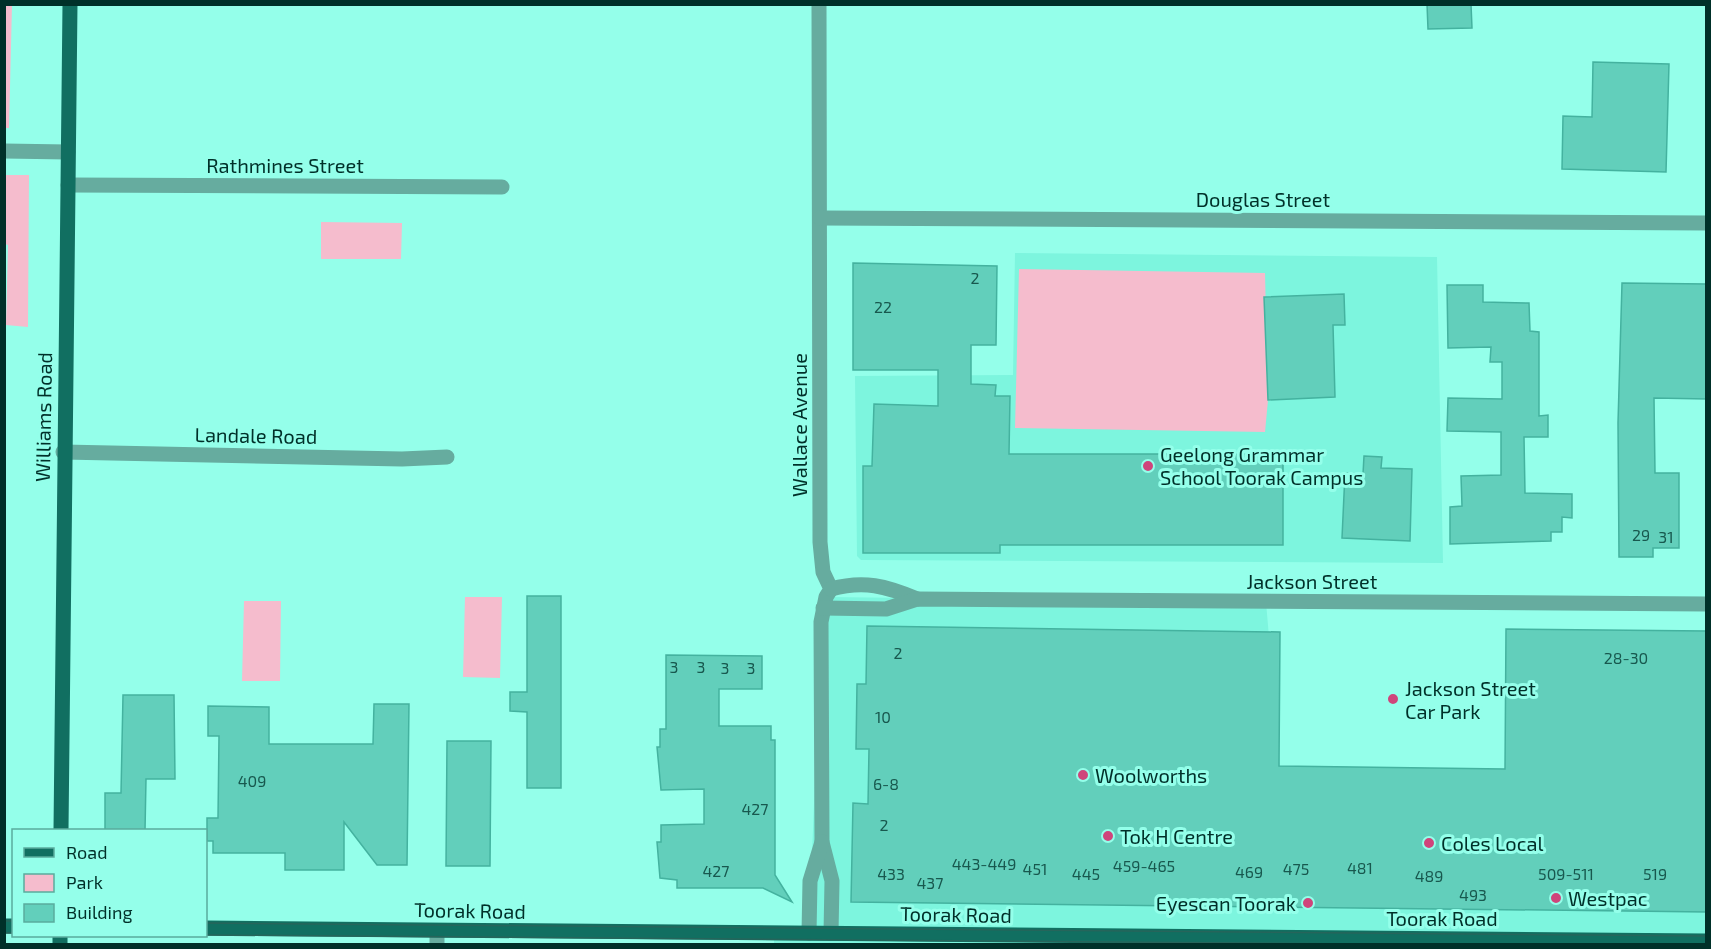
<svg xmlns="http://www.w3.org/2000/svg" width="1711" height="949" font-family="'Exo 2',sans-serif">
	<rect width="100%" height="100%" fill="#94ffea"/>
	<g fill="#7df5de">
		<path d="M1015,253L1437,257L1443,563L861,560L857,556L855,376L1013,375Z"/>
		<path d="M826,597L1266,602L1280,766L1505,769L1706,683V944H774V934L809,933L821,622Z"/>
	</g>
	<g fill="#f5bccd">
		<path d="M5,4L12,5L9,128H4Z"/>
		<path d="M4,175H29L28,327L6,325L8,245L5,244Z"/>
		<path d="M321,222L402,223L401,259H321Z"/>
		<path d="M1019,269L1265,273L1268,400L1265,432L1015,428Z"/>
		<path d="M465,597H502L500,678L463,677Z"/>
		<path d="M244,601H281L280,681H242Z"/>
	</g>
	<g fill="#62cfbb" stroke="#44b29f" stroke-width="1.5">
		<path d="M1427,4H1471L1472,28L1428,29Z"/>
		<path d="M1593,62L1669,64L1666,172L1562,169L1563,116L1592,117Z"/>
		<path d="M853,263L997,266L996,345H971V384L996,385L995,396H1010L1009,454H1283V545H1000V553H863V466H872L874,404L938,406V370H853Z"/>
		<path d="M1622,283L1707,284V399L1654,398L1655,473H1679V548H1653V557H1619L1618,423Z"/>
		<path d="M1447,285H1483V302L1529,303L1530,331L1539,332V416L1548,415V437H1524L1525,493L1572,494V518L1562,517V532H1551V541L1450,544V507L1462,506L1461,476L1501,475V432L1447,431L1448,398L1502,399V362H1490L1491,347L1448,348Z"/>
		<path d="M1344,294L1345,325H1333L1335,397L1268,400L1264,297Z"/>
		<path d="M1364,456L1382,457L1381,468L1412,469L1410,541L1342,538L1345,473L1363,474Z"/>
		<path d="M527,596H561V788H527V712L510,711V692H527Z"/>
		<path d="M867,626L1280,632L1279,766L1505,769L1506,629L1707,631V912L851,902L853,803L868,804L869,749H856L857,684H866Z"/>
		<path d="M666,655L762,656V689H719V726H771V740H775V875L792,902L763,888H677V880L660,878L657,842H661V825L704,824V789L661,790L657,747H660V729H666Z"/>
		<path d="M123,695H174L175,779H146L145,831H105V793H121Z"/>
		<path d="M374,704H409L407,865H377L344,822V870H285V853H213V841H207V818H218L219,736H208V706L269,707V744H373Z"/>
		<path d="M447,741H491L490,866H446Z"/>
	</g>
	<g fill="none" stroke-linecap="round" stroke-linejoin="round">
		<g stroke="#66ac9f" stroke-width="15">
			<path d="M819,4L820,542L823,572L831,589L826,597L821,622L822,842L832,881L831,933"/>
			<path d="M4,151L68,152"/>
			<path d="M68,185L502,187"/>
			<path d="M820,218L1706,223"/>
			<path d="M63,452L402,459L447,457"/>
			<path d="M831,589C864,580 886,586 917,599"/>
			<path d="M823,608L886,609L917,599L1706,604"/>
			<path d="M437,931V944"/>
			<path d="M809,933L810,881L822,842"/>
		</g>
		<g stroke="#116f61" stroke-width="15">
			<path d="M61,830L70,4"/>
			<path d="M4,926H14"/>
			<path d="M206,928L1706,941"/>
			<path d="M60,944V936"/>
		</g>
		<g stroke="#26655b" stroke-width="1.5">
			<path d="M4,921H14"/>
			<path d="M206,923L1706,936"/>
			<path d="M4,933H14"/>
			<path d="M206,935L1365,944"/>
		</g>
	</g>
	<g fill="#cf457b" stroke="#94ffea" stroke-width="2">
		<circle cx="1148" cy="466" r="6"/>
		<circle cx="1393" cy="699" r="6"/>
		<circle cx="1083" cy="775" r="6"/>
		<circle cx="1108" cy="836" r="6"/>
		<circle cx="1429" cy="843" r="6"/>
		<circle cx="1556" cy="898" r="6"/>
		<circle cx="1308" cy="903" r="6"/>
	</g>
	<g text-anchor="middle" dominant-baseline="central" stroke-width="6" stroke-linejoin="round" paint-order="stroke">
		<g font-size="16" fill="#18584e">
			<text x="975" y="277">2</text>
			<text x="883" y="306">22</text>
			<text x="1641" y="534">29</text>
			<text x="1666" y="536">31</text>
			<text x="898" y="652">2</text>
			<text x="1626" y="657">28-30</text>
			<text x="674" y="666">3</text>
			<text x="701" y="666">3</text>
			<text x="725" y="667">3</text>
			<text x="751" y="667">3</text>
			<text x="883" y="716">10</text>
			<text x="252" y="780">409</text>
			<text x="886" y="783">6-8</text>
			<text x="755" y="808">427</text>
			<text x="884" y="824">2</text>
			<text x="984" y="863">443-449</text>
			<text x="1144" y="865">459-465</text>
			<text x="1360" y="867">481</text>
			<text x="1035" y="868">451</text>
			<text x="1296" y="868">475</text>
			<text x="716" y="870">427</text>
			<text x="1249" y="871">469</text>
			<text x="891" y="873">433</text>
			<text x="1086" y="873">445</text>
			<text x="1566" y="873">509-511</text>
			<text x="1655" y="873">519</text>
			<text x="1429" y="875">489</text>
			<text x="930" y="882">437</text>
			<text x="1473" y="894">493</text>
		</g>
		<g font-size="20" fill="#003029" stroke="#94ffea">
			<text x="285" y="165">Rathmines Street</text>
			<text x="1263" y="199">Douglas Street</text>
			<text transform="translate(43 417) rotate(-89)">Williams Road</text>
			<text transform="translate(799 425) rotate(-90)">Wallace Avenue</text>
			<text transform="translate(256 435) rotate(1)">Landale Road</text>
			<text x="1312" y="581">Jackson Street</text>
			<text transform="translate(470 910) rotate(1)">Toorak Road</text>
			<text transform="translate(956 914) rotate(1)">Toorak Road</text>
			<text x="1442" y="918">Toorak Road</text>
		</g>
		<g font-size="20" fill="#003029" stroke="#94ffea" text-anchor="start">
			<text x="1160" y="454">Geelong Grammar<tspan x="1160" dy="23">School Toorak Campus</tspan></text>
			<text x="1405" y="688">Jackson Street<tspan x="1405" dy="23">Car Park</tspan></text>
			<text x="1095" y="775">Woolworths</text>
			<text x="1120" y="836">Tok H Centre</text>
			<text x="1441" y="843">Coles Local</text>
			<text x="1568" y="898">Westpac</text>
			<text x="1296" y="903" text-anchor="end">Eyescan Toorak</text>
		</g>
	</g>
	<rect width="1711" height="949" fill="none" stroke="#003029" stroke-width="12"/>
	<rect x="12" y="829" width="195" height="108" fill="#94ffea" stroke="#59ac9d" stroke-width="1.5"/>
	<rect x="24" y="848" width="30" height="9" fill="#116f61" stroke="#59ac9d" stroke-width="1.5"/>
	<text x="66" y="859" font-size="18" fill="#003029">Road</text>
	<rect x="24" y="874" width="30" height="18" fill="#f5bccd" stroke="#59ac9d" stroke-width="1.5"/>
	<text x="66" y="889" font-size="18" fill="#003029">Park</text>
	<rect x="24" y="904" width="30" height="18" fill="#62cfbb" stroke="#59ac9d" stroke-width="1.5"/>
	<text x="66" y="919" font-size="18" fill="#003029">Building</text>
</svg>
